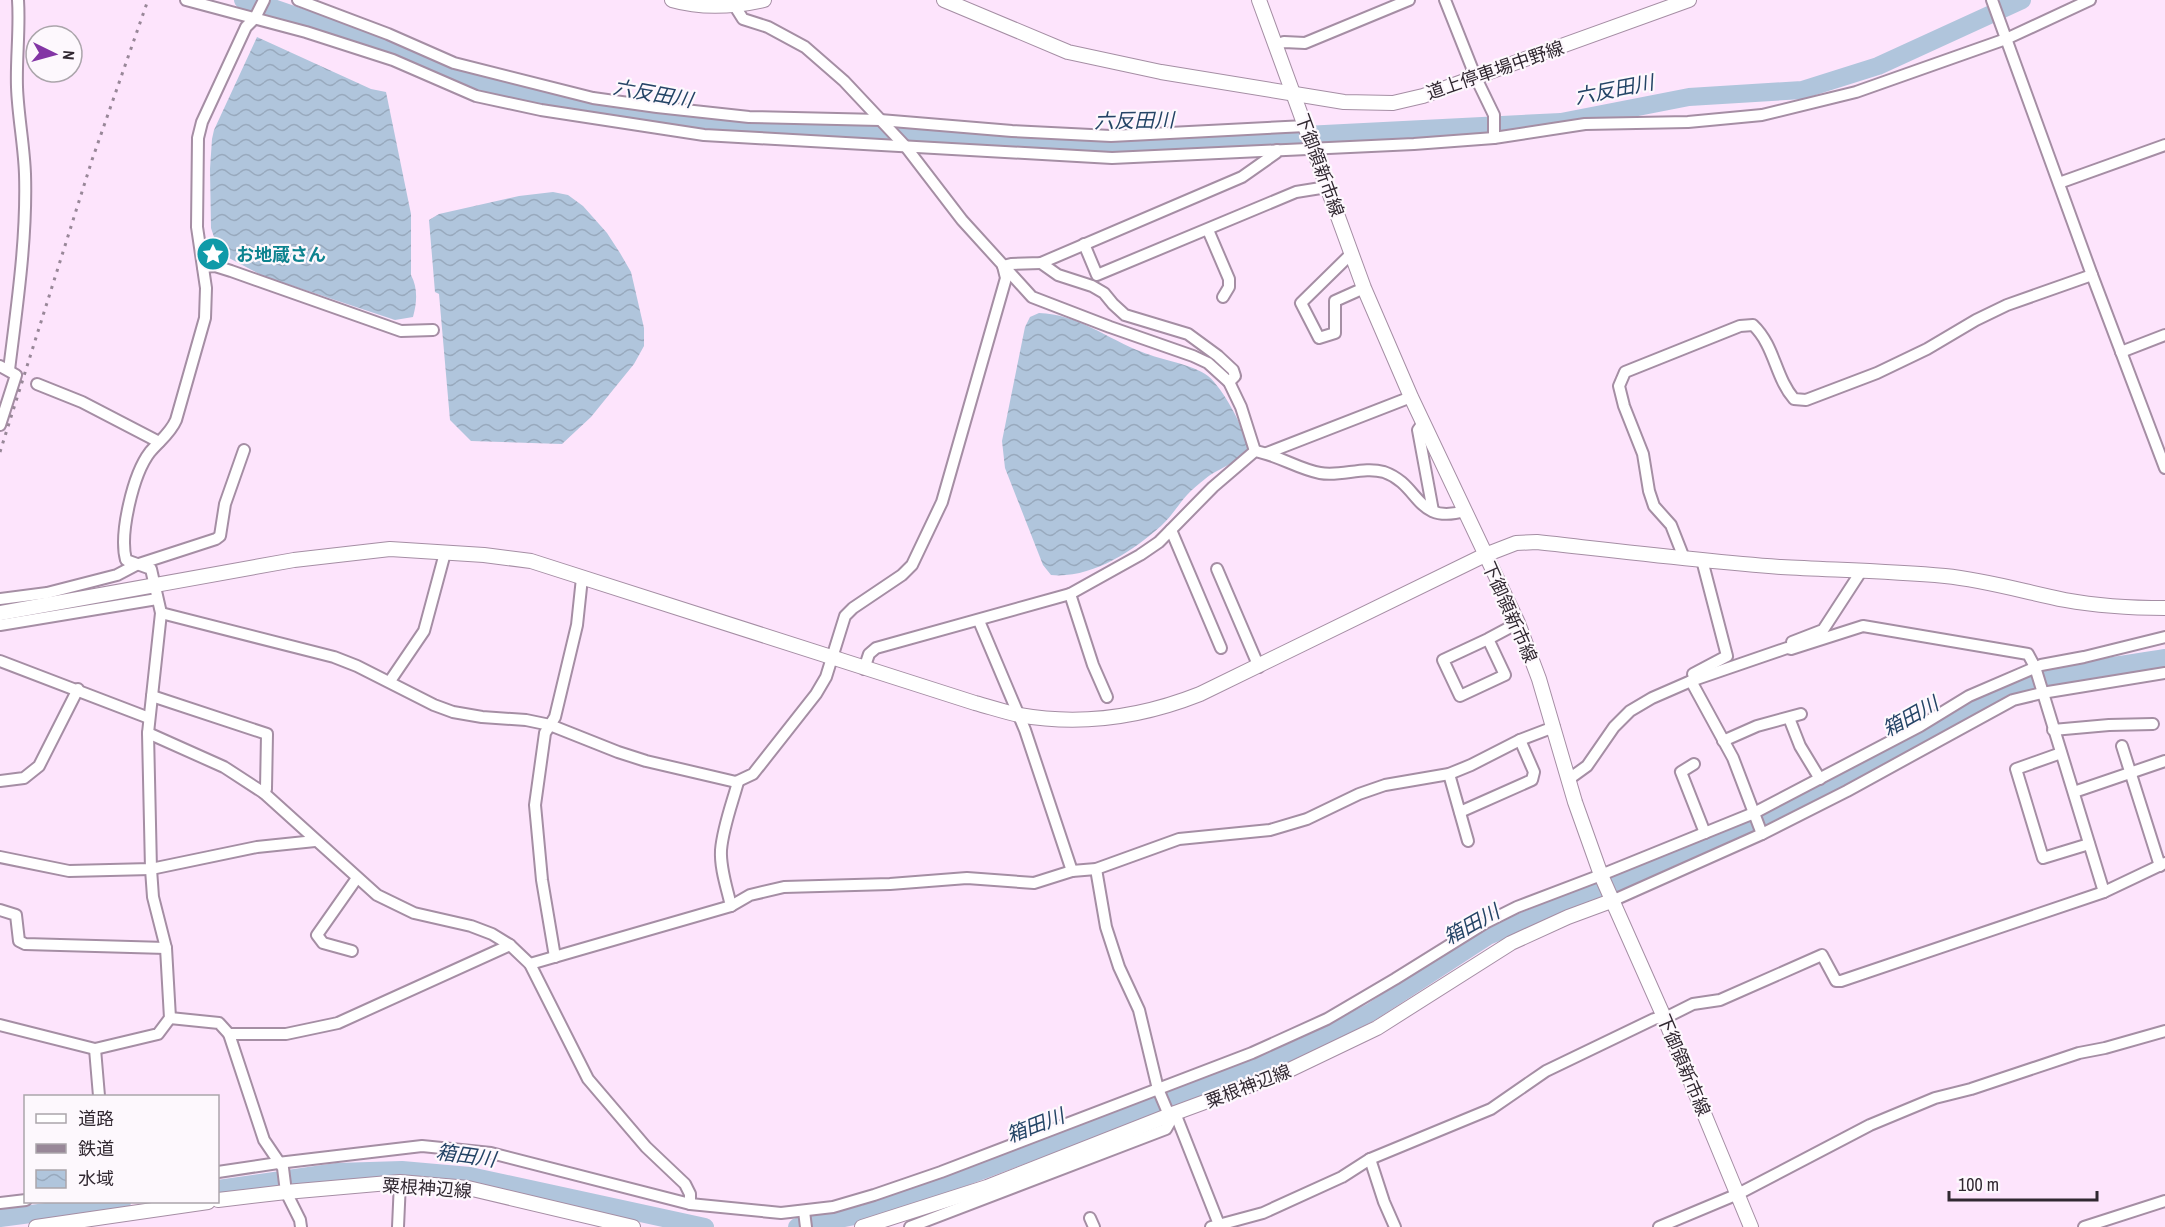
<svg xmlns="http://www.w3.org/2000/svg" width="2165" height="1227" font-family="'Archivo Narrow','Noto Sans JP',sans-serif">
	<defs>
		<pattern id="water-waves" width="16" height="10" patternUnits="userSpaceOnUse" patternTransform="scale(1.5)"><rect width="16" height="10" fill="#b0c5dc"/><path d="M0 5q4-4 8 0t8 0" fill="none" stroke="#98a9bd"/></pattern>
	</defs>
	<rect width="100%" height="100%" fill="#fde4fc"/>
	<g fill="url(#water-waves)">
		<path d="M257,37L371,89L386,92L411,214V275C418,288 417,303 413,317L395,320L263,276L229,258L216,243L211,228L210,169L212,139L214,130Z"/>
		<path d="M553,192L568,195L583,206L607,233L620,253L631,272L644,328V346L634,364L591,417L562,444L471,441L450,420L439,294L435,292L429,220L439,214L519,196Z"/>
		<path d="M1039,313C1077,314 1108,339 1142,352C1161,360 1192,364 1208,376C1223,388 1244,428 1248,447C1240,463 1218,468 1205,479C1199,484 1192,489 1187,495C1178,505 1171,517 1161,526C1132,552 1090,579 1051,575L1043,565L1005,468L1002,441L1025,327L1030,317Z"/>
	</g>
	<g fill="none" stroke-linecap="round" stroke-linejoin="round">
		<g stroke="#b0c5dc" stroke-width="18">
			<path d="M243,0L270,7L375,43L459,78L677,123L971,140L1128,144L1561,122L1689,97L1802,90L1878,66L2022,0"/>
			<path d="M218,1189L337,1172L402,1170L470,1176L705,1227"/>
			<path d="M0,1218L122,1202"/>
			<path d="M797,1227L865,1214L1194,1091L1303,1047L1371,1012L1488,936L1750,828L1998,693C2052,673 2109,667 2165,658"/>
		</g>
		<defs>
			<g id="street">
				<path d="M186,0L306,32L393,60L476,96L541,110L704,135L1112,158L1414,144L1494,138L1585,124L1688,122L1762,115L1856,92L2006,39L2090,0"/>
				<path d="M298,0L388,34L454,63L593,98L657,107L749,117L880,120L1012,131L1111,136L1306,126"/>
				<path d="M731,0L743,19L768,27L805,47L844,81L906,147L962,220L1032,297L1110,327L1193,356L1208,363L1229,382L1241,407L1255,451"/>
				<path d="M1445,0L1476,78L1494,115V138"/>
				<path d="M1992,0L2092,275L2165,468"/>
				<path d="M1275,45L1284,42L1305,43L1409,0"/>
				<path d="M2059,183L2165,145"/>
				<path d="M1208,230L1229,279V287L1223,297"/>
				<path d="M1084,244L1097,275L1296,192L1327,187"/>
				<path d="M1352,253L1301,303L1319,338L1335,333V301L1364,288"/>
				<path d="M1041,263L1058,275L1092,286L1104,293L1113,304L1125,315L1188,334L1218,356L1233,370L1235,376L1229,382"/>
				<path d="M1003,266L1011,264L1041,263L1242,177L1276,153L1277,150"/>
				<path d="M203,267L215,266L231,271L401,331L433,330"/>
				<path d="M2121,352L2165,335"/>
				<path d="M0,366L16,375L0,425"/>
				<path d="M9,370C17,305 27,239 25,174C24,145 18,116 17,87C16,58 20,29 18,0"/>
				<path d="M37,384L82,402L159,442"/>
				<path d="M1423,423L1418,430L1433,511"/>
				<path d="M1267,453L1411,397"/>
				<path d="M1171,530L1221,648"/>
				<path d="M1684,558L1671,525L1654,506L1649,491L1643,454L1624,406L1619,386L1625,372L1740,326L1753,325C1775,346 1775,377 1794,399L1806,400L1877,373L1927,349L1976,320L2007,305L2092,275"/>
				<path d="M1217,569L1259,667"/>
				<path d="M1070,594L1093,665L1107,697"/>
				<path d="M0,599L47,593L117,575L136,565L216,539L220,536L225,504L244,450"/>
				<path d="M161,613L334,657L357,666L434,705L453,712L482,717L526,720L550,725L618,752L646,761L736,782L753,774L816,694L826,677L845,616L853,608L902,575L912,565L942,502L1006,278L1003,266"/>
				<path d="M979,621L1025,730L1072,871"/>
				<path d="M0,625L157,599"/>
				<path d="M1488,639L1505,675L1460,696L1443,660L1488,639L1518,623"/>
				<path d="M1792,642L1823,630L1862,570"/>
				<path d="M0,661L149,718"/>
				<path d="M864,669L869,654L876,648L1070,594L1140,555L1159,542L1213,487L1255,451C1278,455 1298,469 1320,473C1341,477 1363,466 1384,472C1421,485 1415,525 1465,511"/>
				<path d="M1693,674L1727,656L1702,560"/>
				<path d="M390,681L424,631L445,553"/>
				<path d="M1691,681L1733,758L1762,834"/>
				<path d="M152,696L267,734L266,789L264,793"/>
				<path d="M1789,718L1800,746L1820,779"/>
				<path d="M2053,730L2109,725L2153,724"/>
				<path d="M148,733L224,767L264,793L377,895L414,913L471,926L492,934L510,945L530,964L588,1079L646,1147L685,1184L690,1194V1204"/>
				<path d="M1723,741L1757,726L1801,714"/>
				<path d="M2122,746L2160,866"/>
				<path d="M2061,753L2016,769L2043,858L2089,844"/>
				<path d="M1694,764L1681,772L1705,833"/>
				<path d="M1449,774L1468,841"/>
				<path d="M1569,779L1587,766L1614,727L1630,711L1652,698L1691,681L1787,648L1791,649L1863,626L2028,654L2035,667L2104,892"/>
				<path d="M0,781L24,778L39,766L78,689"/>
				<path d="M2074,792L2165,761"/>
				<path d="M1460,812L1532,780L1534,772L1520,740"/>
				<path d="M0,857L69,871L151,869L257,847L315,841"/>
				<path d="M1096,869L1106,927L1119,967L1139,1010L1158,1089L1169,1115"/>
				<path d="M1614,900L1762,834L1847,791L2013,700L2042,693L2165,673"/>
				<path d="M731,906C727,888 720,869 721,850C723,827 732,804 738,782"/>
				<path d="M0,910L16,915L19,941L25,944L166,948"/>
				<path d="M352,951L323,943L317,935L357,878"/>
				<path d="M555,957L542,880L535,805L545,733L555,717L577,625L582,578"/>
				<path d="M530,964L731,906L750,895L784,887L890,884L967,878L1034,883L1072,871L1096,869L1179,839L1270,830L1307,819L1359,794L1385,785L1449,774L1471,765L1520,740L1554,727"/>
				<path d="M170,1018L219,1023L229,1034L264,1140L283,1168L286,1192L300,1220L301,1227"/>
				<path d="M0,1025L95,1049L158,1034L170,1018L166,948L153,897L151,869L148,733L161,613L151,569L126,560C119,534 133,474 150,452C159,441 170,434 176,420L205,318L206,288L197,227L198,138L202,122L246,27L255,18L264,0"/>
				<path d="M229,1034H286L338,1023L510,945"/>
				<path d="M95,1049L99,1096"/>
				<path d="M1175,1113L1220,1227"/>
				<path d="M1370,1159L1384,1202L1395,1227"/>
				<path d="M218,1172L278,1163L422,1146L491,1153L690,1204L781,1213L833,1207L874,1195L941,1172L1252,1053L1327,1019L1395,979L1485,923L1517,907L1601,875L1754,813L1920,726L1969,696L2041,665L2084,657L2165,637"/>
				<path d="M0,1203L26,1200"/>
				<path d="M804,1211L806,1227"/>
				<path d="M1090,1218L1094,1227"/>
				<path d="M398,1227L400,1182"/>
				<path d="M910,1227L1166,1129L1175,1113"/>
				<path d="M1211,1227L1263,1213L1342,1177L1370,1159L1491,1109L1546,1071L1654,1019L1671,1015L1693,1004L1720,1000L1822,955L1836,981H1841L2104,892L2165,863"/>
				<path d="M1659,1227L1738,1194L1870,1125L1935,1098L1971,1089L2079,1053L2105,1048L2165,1031"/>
				<path d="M2084,1227L2165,1201"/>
			</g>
			<g id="secondary">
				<path d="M672,0C703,9 733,7 764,0"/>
				<path d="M944,0L1068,52L1161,72L1344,102L1393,103L1423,96L1689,0"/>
				<path d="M1259,0L1364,288L1411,397L1518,623L1539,679L1575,802L1601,875L1664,1017L1751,1227"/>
				<path d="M0,613L294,560L390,549L484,555L531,561L975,703C990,707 1005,712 1019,715C1081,726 1142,717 1200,694L1485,555L1516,543L1537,542C1618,551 1700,561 1781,567C1836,570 1890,571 1945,576C1986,580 2025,592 2065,600C2098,606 2132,608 2165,608"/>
				<path d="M218,1200L286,1192L400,1182L468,1188L633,1227"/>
				<path d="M36,1227L208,1202"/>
				<path d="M862,1227L987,1187L1175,1113L1281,1074L1377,1028L1511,943L1568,917L1614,900"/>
			</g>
		</defs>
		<use href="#street" stroke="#a58ea4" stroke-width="14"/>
		<use href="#secondary" stroke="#a58ea4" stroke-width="16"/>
		<use href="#street" stroke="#fff" stroke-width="10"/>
		<use href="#secondary" stroke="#fff" stroke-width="14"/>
		<path stroke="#988798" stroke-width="3" stroke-dasharray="3 6" stroke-linecap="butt" d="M0,452L92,160L148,0"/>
	</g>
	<defs>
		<symbol id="sight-disc" viewBox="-11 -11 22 22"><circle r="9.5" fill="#0f9aa8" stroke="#fdf8fd"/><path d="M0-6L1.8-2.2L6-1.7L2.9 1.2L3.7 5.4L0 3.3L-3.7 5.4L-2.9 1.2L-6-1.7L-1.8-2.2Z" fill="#fff"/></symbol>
	</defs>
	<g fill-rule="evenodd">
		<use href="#sight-disc" x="194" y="235" width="38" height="38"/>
	</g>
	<g text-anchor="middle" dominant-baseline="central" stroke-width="4.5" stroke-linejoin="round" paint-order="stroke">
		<g font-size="18" fill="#312831" stroke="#fdf8fd">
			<text transform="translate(1495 70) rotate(-19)">道上停車場中野線</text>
			<text transform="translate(1320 165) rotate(70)">下御領新市線</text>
			<text transform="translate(1510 612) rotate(66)">下御領新市線</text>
			<text transform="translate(1684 1065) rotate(67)">下御領新市線</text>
			<text transform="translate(1248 1086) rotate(-21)">粟根神辺線</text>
			<text transform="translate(427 1188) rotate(4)">粟根神辺線</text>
		</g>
		<g font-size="18" font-weight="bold" fill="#0d838f" stroke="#fdf8fd" text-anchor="start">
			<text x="236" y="254">お地蔵さん</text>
		</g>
		<g font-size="20" font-style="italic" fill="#244466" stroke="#fdf8fd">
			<text transform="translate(1614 89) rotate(-11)">六反田川</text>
			<text transform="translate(653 93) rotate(10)">六反田川</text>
			<text transform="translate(1134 120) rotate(-1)">六反田川</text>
			<text transform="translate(1910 716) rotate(-29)">箱田川</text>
			<text transform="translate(1471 924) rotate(-29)">箱田川</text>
			<text transform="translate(1035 1125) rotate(-21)">箱田川</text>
			<text transform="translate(466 1155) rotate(8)">箱田川</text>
		</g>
	</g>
	<rect x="24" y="1095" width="195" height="108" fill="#fdf8fd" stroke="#aba5ab" stroke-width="1.5"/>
	<rect x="36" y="1114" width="30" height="9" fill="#ffffff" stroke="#aba5ab" stroke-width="1.5"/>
	<text x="78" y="1125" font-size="18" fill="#312831">道路</text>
	<rect x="36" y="1144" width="30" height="9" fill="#988798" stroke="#aba5ab" stroke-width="1.5"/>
	<text x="78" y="1155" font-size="18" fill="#312831">鉄道</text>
	<rect x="36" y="1170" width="30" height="18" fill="url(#water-waves)" stroke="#aba5ab" stroke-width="1.5"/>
	<text x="78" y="1185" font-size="18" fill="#312831">水域</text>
	<g transform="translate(54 54) rotate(95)"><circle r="28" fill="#fdf8fd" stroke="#aba5ab" stroke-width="1.5"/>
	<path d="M0-4.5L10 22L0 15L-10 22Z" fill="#8335a5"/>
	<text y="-9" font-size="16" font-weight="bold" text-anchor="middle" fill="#312831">N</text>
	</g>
	<path d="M1949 1191v9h148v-9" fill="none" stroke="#312831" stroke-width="3"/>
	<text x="1958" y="1191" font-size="18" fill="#312831" stroke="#fdf8fd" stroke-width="4.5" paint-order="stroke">100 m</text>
</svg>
